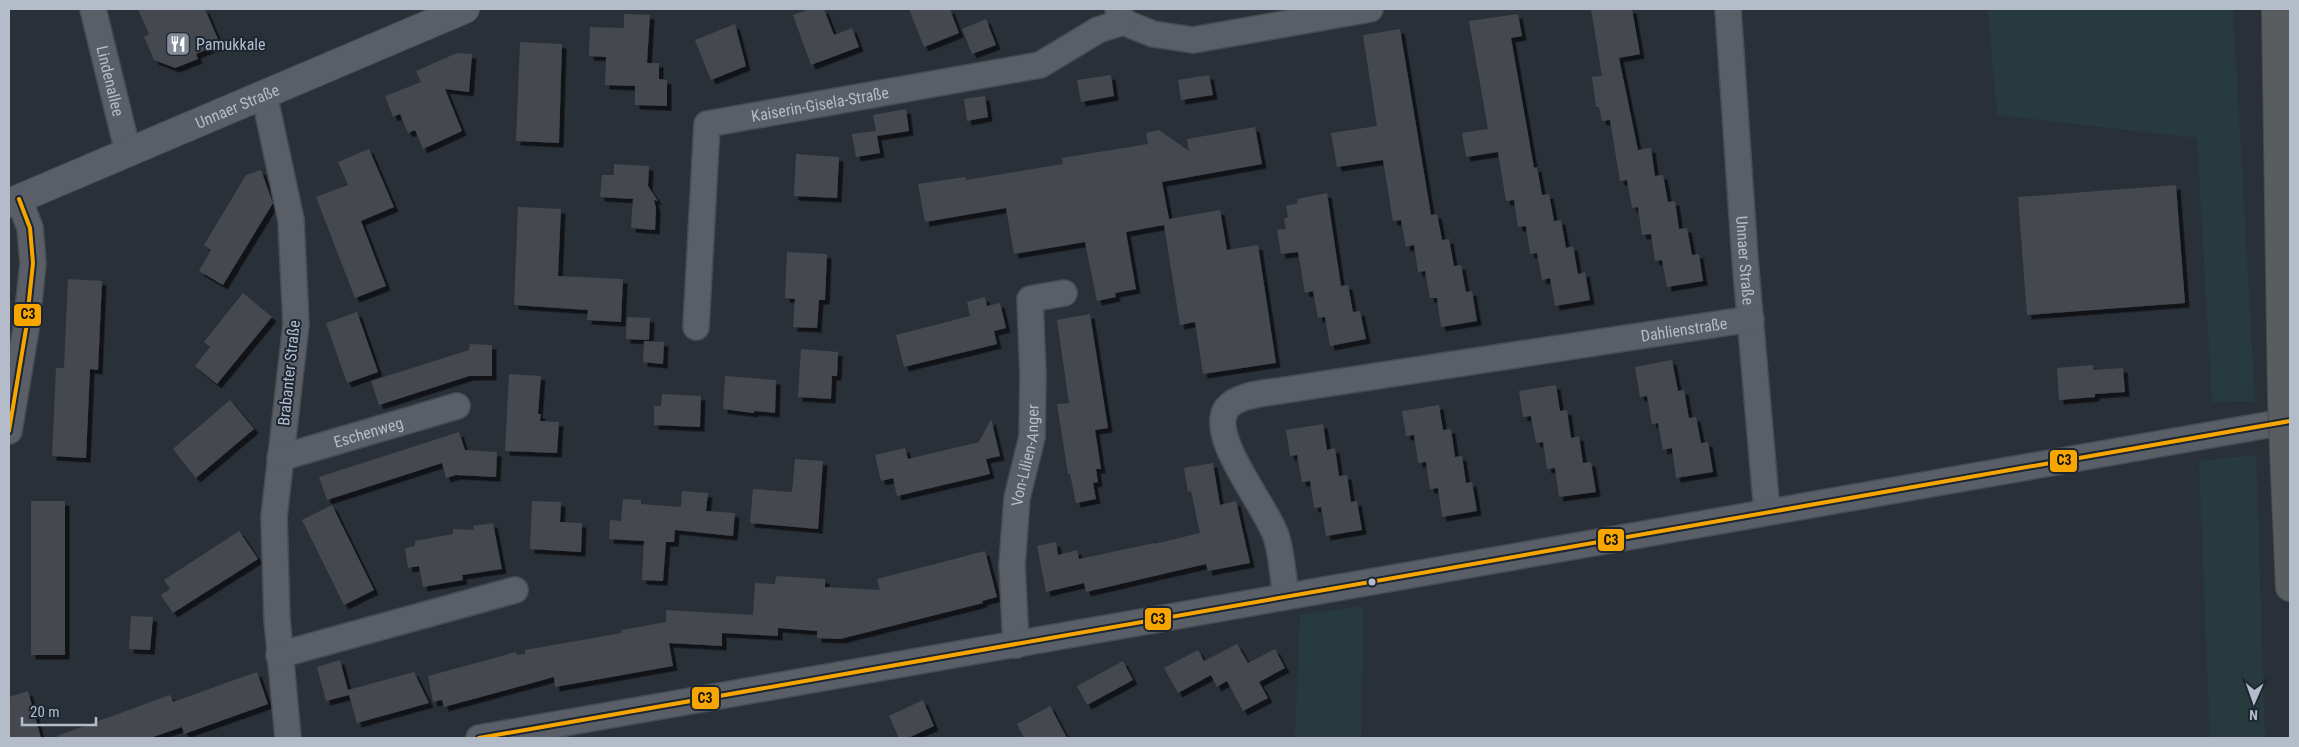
<svg xmlns="http://www.w3.org/2000/svg" width="2299" height="747" font-family="'Roboto Condensed',sans-serif">
	<defs>
		<filter id="shadow"><feDropShadow dx="4.5" dy="4.5" stdDeviation="0" flood-color="#0009"/></filter>
	</defs>
	<rect width="100%" height="100%" fill="#2a3038"/>
	<g fill="#273a3e">
		<path d="M1988,9H2233L2255,401L2212,402L2197,138L1997,115Z"/>
		<path d="M2256,455L2265,738H2210L2199,461Z"/>
		<path d="M1363,606L1361,738H1295L1300,615Z"/>
	</g>
	<g fill="#444950" filter="url(#shadow)">
		<path d="M138,9H205L220,44L196,54L198,59L175,68L154,60L144,37L149,34Z"/>
		<path d="M810,9H824L834,35L852,28L859,47L811,65L793,15Z"/>
		<path d="M909,9H950L959,33L924,47Z"/>
		<path d="M1591,9H1632L1640,54L1619,58L1638,150L1651,148L1655,176L1663,175L1668,202L1675,201L1679,229L1687,228L1692,255L1699,254L1703,281L1667,287L1662,260L1655,261L1651,234L1642,235L1638,207L1632,208L1627,180L1620,181L1610,120L1602,121L1599,107H1596L1592,77L1602,76Z"/>
		<path d="M624,14L650,15L647,63H659V79L667,80V106L635,105V86L605,85L606,57L589,56L590,27L624,28Z"/>
		<path d="M1518,14L1522,36L1511,38L1534,168L1537,167L1542,195L1549,194L1554,221L1561,220L1566,248L1573,246L1578,274L1585,272L1590,300L1555,306L1550,278L1542,280L1537,253L1530,254L1526,226L1518,227L1514,200L1506,201L1498,152L1466,157L1462,133L1488,129L1469,21Z"/>
		<path d="M986,19L996,45L972,54L962,29Z"/>
		<path d="M735,24L746,66L711,80L695,40Z"/>
		<path d="M1400,29L1431,215L1437,214L1442,240L1449,239L1454,266L1461,265L1466,292L1472,291L1477,321L1441,327L1437,298H1430L1425,271L1418,272L1414,245L1406,247L1401,220L1393,221L1383,160L1337,167L1331,133L1377,126L1363,35Z"/>
		<path d="M520,42L562,44L559,143L516,141Z"/>
		<path d="M457,53L472,54L469,92L445,89L462,131L423,149L415,130L408,133L400,114L393,117L385,96L421,82L416,71Z"/>
		<path d="M1111,75L1114,96L1081,102L1077,80Z"/>
		<path d="M1209,75L1213,95L1181,100L1178,80Z"/>
		<path d="M985,96L988,117L967,121L964,99Z"/>
		<path d="M906,109L909,131L877,136L880,153L856,157L852,134L876,131L873,115Z"/>
		<path d="M1255,127L1262,164L1162,182L1169,219L1220,210L1227,250L1258,245L1276,363L1203,374L1195,322L1180,325L1164,225L1126,232L1136,289L1115,293L1116,297L1097,301L1085,242L1014,254L1006,208L925,222L918,184L965,177L966,180L1063,164L1062,158L1148,144L1146,133L1159,130L1189,151L1187,139Z"/>
		<path d="M369,149L394,207L361,221L386,286L355,298L316,197L348,185L338,162Z"/>
		<path d="M796,154L839,157L837,198L794,196Z"/>
		<path d="M614,164L649,166L648,186L658,201L654,200L656,208L655,230L631,228L633,199L600,197L602,175H614Z"/>
		<path d="M261,170L273,203L223,285L199,271L211,250L204,245L246,175Z"/>
		<path d="M2176,185L2185,303L2027,315L2018,197Z"/>
		<path d="M1327,193L1341,286L1348,285L1353,312L1360,311L1366,339L1330,346L1325,317L1318,318L1313,291L1305,293L1298,252L1281,254L1277,230L1286,229L1284,219L1288,217L1286,206L1298,203L1297,199Z"/>
		<path d="M518,207L561,209L558,276L623,279L621,322L587,320L588,310L514,305Z"/>
		<path d="M787,252L827,254L825,300H819L817,328L793,327L795,299L785,298Z"/>
		<path d="M68,279L102,281L98,370L90,369L86,458L52,456L56,368H64Z"/>
		<path d="M243,293L272,317L217,384L195,366L210,347L204,342Z"/>
		<path d="M985,297L987,306L1000,303L1006,328L994,331L997,344L904,367L896,335L970,316L967,302Z"/>
		<path d="M357,312L378,372L347,383L326,323Z"/>
		<path d="M1090,314L1108,428L1095,430L1101,469H1096L1098,482L1093,483L1096,499L1076,503L1070,474H1068L1057,404L1069,403L1057,320Z"/>
		<path d="M627,317L650,318L649,340L626,339Z"/>
		<path d="M644,341L664,342L663,364L643,362Z"/>
		<path d="M470,344L492,345V376H469L379,405L371,381L469,350Z"/>
		<path d="M801,349L838,352L837,376H832L831,399L798,397Z"/>
		<path d="M1672,360L1678,391L1684,390L1689,418L1696,417L1701,443L1708,442L1713,472L1676,478L1672,448L1663,450L1658,423L1652,424L1647,396L1640,397L1635,367Z"/>
		<path d="M2093,365V370L2123,368L2125,392L2095,394V397L2059,400L2057,368Z"/>
		<path d="M509,374L541,376L538,414H541L540,421L559,422L557,453L505,451Z"/>
		<path d="M725,376L776,380L775,413L755,411L753,413L723,409Z"/>
		<path d="M1556,385L1560,411L1567,410L1571,438L1579,436L1583,463L1591,462L1596,492L1559,497L1555,468L1547,469L1543,442L1536,443L1531,416L1523,417L1519,391Z"/>
		<path d="M662,394L701,396L700,427L654,425V406H661Z"/>
		<path d="M230,400L254,429L196,478L173,449Z"/>
		<path d="M1439,405L1443,430L1451,429L1455,457L1462,456L1466,483L1472,482L1477,511L1442,517L1438,488L1430,489L1426,462L1418,463L1414,435L1406,436L1402,411Z"/>
		<path d="M991,419L1000,456L986,459L990,474L897,496L893,478L881,481L875,455L905,448L908,459L979,442Z"/>
		<path d="M1323,424L1327,450L1335,448L1339,476L1347,475L1351,502L1357,501L1362,530L1326,536L1321,507L1314,508L1310,481L1302,482L1297,455L1290,456L1286,430Z"/>
		<path d="M459,432L465,450L497,452L496,477L456,475L446,478L442,463L327,500L319,477Z"/>
		<path d="M795,459L823,461L818,529L750,523L753,489L792,492Z"/>
		<path d="M1213,463L1220,505L1236,501L1250,563L1208,571L1206,564L1086,592L1084,583L1046,592L1037,546L1056,542L1058,555L1077,550L1079,559L1154,543V544L1200,533L1191,491L1188,492L1184,468Z"/>
		<path d="M682,491L708,493L706,511L735,513L733,536L675,530L674,542H666L663,581L642,580L644,541L609,539L610,520L621,521L623,499L641,500V504L681,507Z"/>
		<rect x="31" y="501" width="34" height="154"/>
		<path d="M532,501L561,502L560,522L582,523L581,552L530,549Z"/>
		<path d="M332,505L374,590L344,605L302,520Z"/>
		<path d="M493,523L502,569L462,575L463,580L423,587L419,566L408,568L405,548L415,546V541L453,534V529L474,530L473,526Z"/>
		<path d="M239,531L258,559L173,613L161,595L170,589L164,580Z"/>
		<path d="M985,551L997,597L982,601L983,603L840,639L817,638V631L778,628V636L722,633V646L669,643L673,666L555,687L554,677L444,707L442,700L433,702L428,676L516,652L517,655L525,654V650L622,633V630L666,622V610L753,615L755,583L775,584L776,576L825,579V587L880,590L877,579Z"/>
		<path d="M131,616L153,617L150,650L129,649Z"/>
		<path d="M1237,644L1248,663L1275,649L1285,668L1259,682L1268,698L1243,711L1227,681L1217,687L1211,675L1178,693L1164,668L1198,650L1204,661Z"/>
		<path d="M340,660L348,690L414,672L429,703L357,723L349,695L326,701L317,667Z"/>
		<path d="M1123,661L1133,680L1087,705L1077,686Z"/>
		<path d="M257,672L268,704L184,734L182,727L150,738H58L57,736L170,695L173,702Z"/>
		<path d="M28,691L41,738H9V697Z"/>
		<path d="M923,700L934,726L908,738H899L889,716Z"/>
		<path d="M1050,706L1067,738H1024L1017,724Z"/>
	</g>
	<g fill="none" stroke-linecap="round" stroke-linejoin="round">
		<defs>
			<g id="minor">
				<path id="s1" d="M93,9L128,152"/>
				<path d="M1118,9L1123,22L1153,34L1193,40L1370,9"/>
				<path id="s2" d="M1728,9L1745,259L1767,512"/>
				<path d="M264,94L291,220L296,324L274,517L277,619L288,738"/>
				<path id="s3" d="M696,327L707,124L1040,65L1098,30L1123,22"/>
				<path d="M9,431L26,329L33,263L30,228L19,199"/>
				<path id="s4" d="M280,458L457,406"/>
				<path id="s5" d="M1286,596C1283,577 1282,557 1277,539C1269,509 1206,436 1227,408C1238,394 1268,393 1285,390L1751,319"/>
				<path id="s6" d="M1016,645L1012,565L1017,498L1032,437L1033,376L1030,299L1064,293"/>
				<path d="M279,655L515,590"/>
				<path d="M479,738L2290,421"/>
			</g>
			<g id="tertiary">
				<path id="s7" d="M9,203L465,9"/>
			</g>
			<g id="motorway">
				<path d="M2276,9L2282,396"/>
				<path d="M2284,449L2290,587"/>
			</g>
		</defs>
		<use href="#minor" stroke="#484c53" stroke-width="28"/>
		<use href="#tertiary" stroke="#484c53" stroke-width="30"/>
		<use href="#motorway" stroke="#474c53" stroke-width="30"/>
		<use href="#minor" stroke="#5a5e66" stroke-width="25"/>
		<use href="#tertiary" stroke="#5a5e66" stroke-width="28"/>
		<use href="#motorway" stroke="#5a5d60" stroke-width="28"/>
		<defs>
			<path id="motorway-bridge" d="M2282,396L2284,449"/>
		</defs>
		<use href="#motorway-bridge" stroke="#474c53" stroke-width="30" stroke-linecap="butt"/>
		<use href="#motorway-bridge" stroke="#5a5d60" stroke-width="28"/>
		<defs>
			<g id="bus-1">
				<path d="M9,431L26,329L33,263L30,228L19,199"/>
				<path d="M479,738L2290,421"/>
			</g>
		</defs>
		<use href="#bus-1" stroke="#1d2633" stroke-width="8"/>
		<use href="#bus-1" stroke="#f7a600" stroke-width="4"/>
	</g>
	<defs>
		<symbol id="restaurant-square" viewBox="-11 -11 22 22"><rect x="-9" y="-9" width="18" height="18" rx="4" fill="#848b96" stroke="#1d2633"/><path d="M-5-6h1v4h1v-4h1v4h1v-4h1v5L-1.5 .5V6h-2V.5L-5-1ZM5-6V6H3V1.5H1.5Q1.5-4 5-6Z" fill="#fff"/></symbol>
	</defs>
	<g fill-rule="evenodd">
		<use href="#restaurant-square" x="164" y="30" width="28" height="28"/>
	</g>
	<circle fill="#b4bcc9" stroke="#1d2633" stroke-width="2" cx="1372" cy="582" r="4.5"/>
	<g text-anchor="middle" dominant-baseline="central" stroke-width="4" stroke-linejoin="round" paint-order="stroke">
		<g font-size="16" fill="#b4bcc9" stroke="#1d2633" text-anchor="start">
			<text x="196" y="44">Pamukkale</text>
		</g>
		<g font-size="16" fill="#b4bcc9" stroke="#1d2633">
			<text stroke="none"><textPath href="#s1" startOffset="74">Lindenallee</textPath></text>
			<text stroke="none"><textPath href="#s3" startOffset="318">Kaiserin-Gisela-Straße</textPath></text>
			<text stroke="none"><textPath href="#s7" startOffset="248">Unnaer Straße</textPath></text>
			<text stroke="none"><textPath href="#s2" startOffset="252">Unnaer Straße</textPath></text>
			<text stroke="none"><textPath href="#s5" startOffset="668">Dahlienstraße</textPath></text>
			<text transform="translate(289 373) rotate(-84)">Brabanter Straße</text>
			<text stroke="none"><textPath href="#s4" startOffset="92">Eschenweg</textPath></text>
			<text stroke="none"><textPath href="#s6" startOffset="191">Von-Lilien-Anger</textPath></text>
		</g>
	</g>
	<g stroke="#1d2633" stroke-width="2">
		<rect x="13" y="303" width="29" height="24" rx="5" fill="#f7a600"/>
		<rect x="2049" y="449" width="29" height="24" rx="5" fill="#f7a600"/>
		<rect x="1597" y="528" width="28" height="24" rx="5" fill="#f7a600"/>
		<rect x="1144" y="607" width="28" height="24" rx="5" fill="#f7a600"/>
		<rect x="691" y="686" width="29" height="24" rx="5" fill="#f7a600"/>
	</g>
	<g font-size="14" text-anchor="middle" font-weight="bold" fill="#111">
		<text x="28" y="319">C3</text>
		<text x="2064" y="465">C3</text>
		<text x="1611" y="545">C3</text>
		<text x="1158" y="624">C3</text>
		<text x="705" y="703">C3</text>
	</g>
	<rect width="2299" height="747" fill="none" stroke="#b4bcc9" stroke-width="20"/>
	<g transform="translate(2254 702) rotate(182)" stroke="#1d2633" stroke-width="4" paint-order="stroke">
	<path d="M0-4L9 19L0 12L-9 19Z" fill="#b4bcc9"/>
	<text y="-8" font-size="14" font-weight="bold" text-anchor="middle" fill="#b4bcc9">N</text>
	</g>
	<path d="M22 717v8h74v-8" fill="none" stroke="#b4bcc9" stroke-width="2.5"/>
	<text x="30" y="717" font-size="15" fill="#b4bcc9" stroke="#1d2633" stroke-width="4" paint-order="stroke">20 m</text>
</svg>
